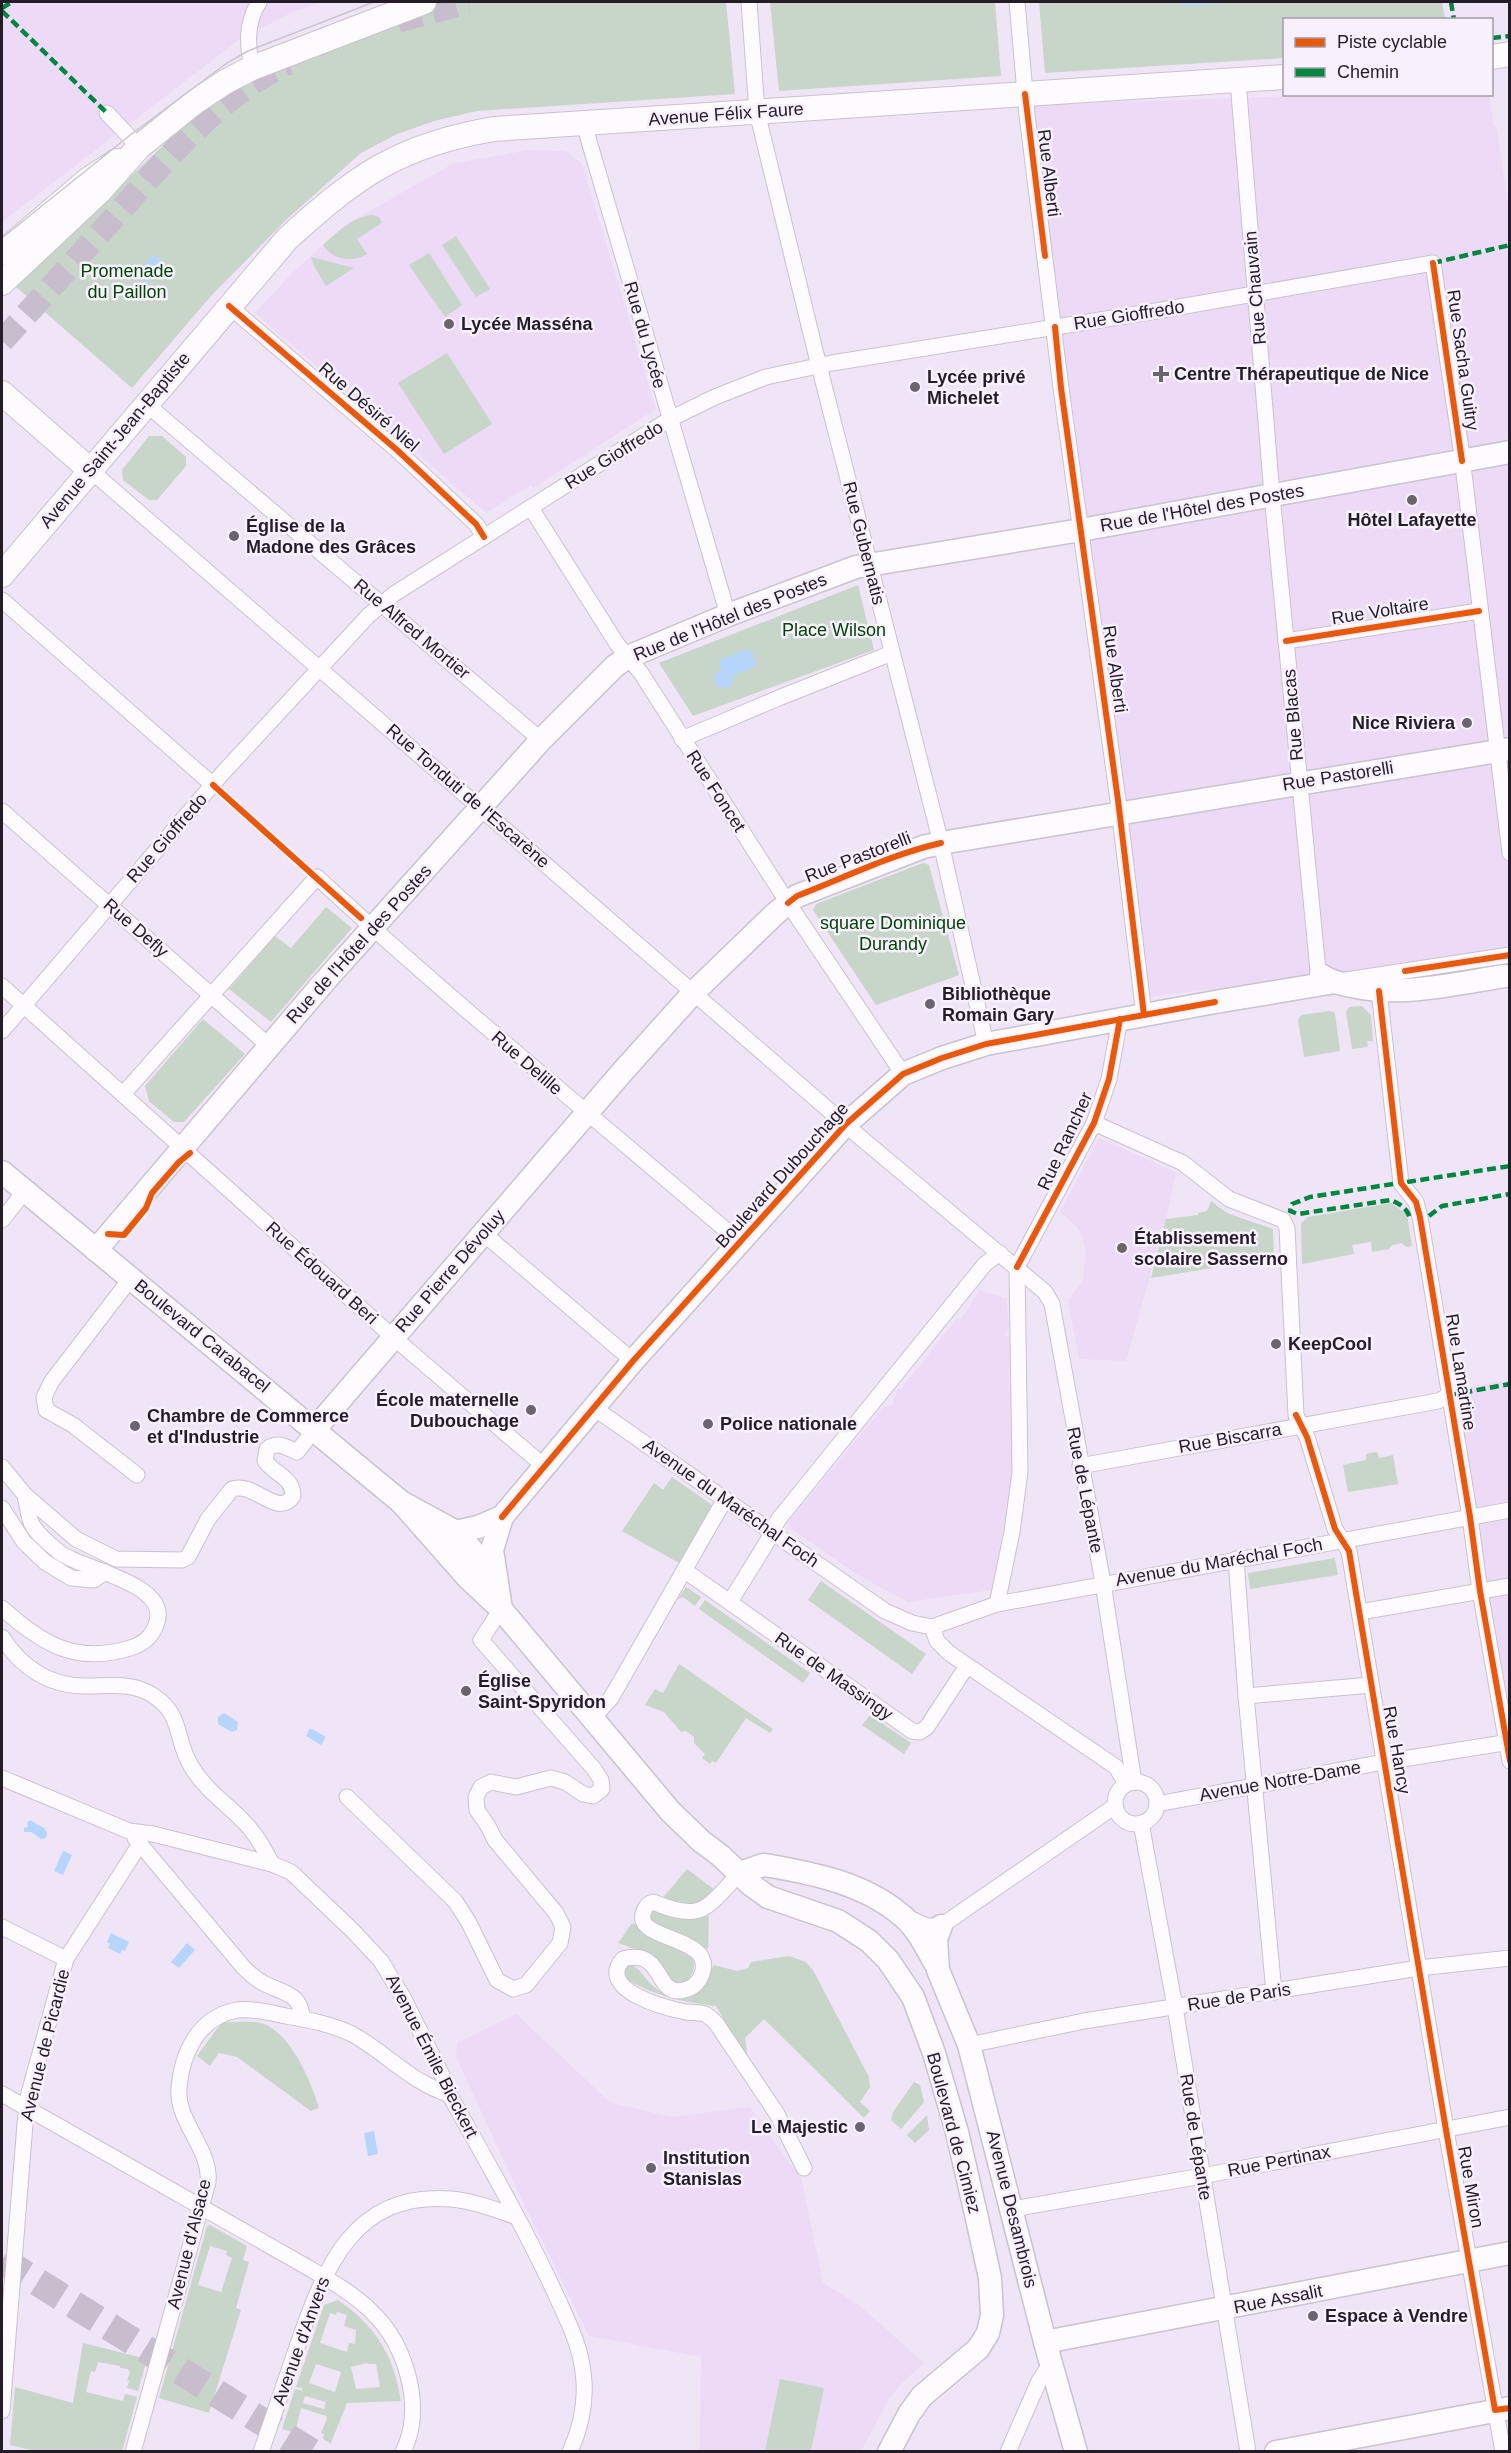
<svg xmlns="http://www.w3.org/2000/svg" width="1511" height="2453" font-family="Arial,sans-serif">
	<rect width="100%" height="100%" fill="#f0e5f6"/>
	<g fill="#ecdaf7">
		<path d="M2,2H320L293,12L240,39L2,222Z"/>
		<path d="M1322,95H1489L1494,126H1496L1510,214L1509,952L1149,997L1033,105Z"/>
		<path d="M530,150L565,151L582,164L656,409L533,488L531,485L486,513L255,313L292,273L345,225L454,163Z"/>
		<path d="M1099,1138L1176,1172L1166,1219L1126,1361L1079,1359L1068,1300L1083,1280L1086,1251L1082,1236L1076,1226L1060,1212Z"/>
		<path d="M980,1290L1007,1299L1008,1321L1010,1322L1005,1335L1010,1338L1009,1382L1011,1383L1014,1458L1006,1519L991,1590L908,1602L858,1575L786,1525L884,1406H892L898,1388L901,1389L957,1318L961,1319Z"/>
		<path d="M1509,1380V1737L1453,1390Z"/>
		<path d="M516,2014L611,2103L672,2117L750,2107L789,2163L800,2172L823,2283L859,2305L924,2363L901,2384L889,2399L861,2451H696L700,2447L701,2357L589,2336L524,2204L456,2057L457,2043Z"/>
	</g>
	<g fill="#c8d5c9" fill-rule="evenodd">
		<path d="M457,2H726L735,94L477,111L434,121L395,135L361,153L287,219L211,296L132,388L15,286L172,137L203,110L230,93L308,57Z"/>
		<path d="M770,2H995L1001,76L779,91Z"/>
		<path d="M1039,2H1442L1445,19L1284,20V58L1045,73Z"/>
		<path d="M373,215L379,217L382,223L357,239L367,254C353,263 332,260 323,245C338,232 352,217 373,215Z"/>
		<path d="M456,236L490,289L476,297L442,245Z"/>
		<path d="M429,253L462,305L445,317L409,265Z"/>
		<path d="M311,257L354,268L326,286L314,266Z"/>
		<path d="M447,353L492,424L444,454L398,383Z"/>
		<path d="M149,436H162L186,457V466L157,500H149L123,480L122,470Z"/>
		<path d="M858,585L874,650L693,716L659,663Z"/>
		<path d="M923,863L929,865L959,975L876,1005L813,910L816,904Z"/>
		<path d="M326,907L352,928L271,1022L229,989L275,936L291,948Z"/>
		<path d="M1362,1006L1371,1015L1373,1041H1367L1368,1047L1352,1049L1346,1012L1349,1007Z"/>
		<path d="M1330,1011L1335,1013L1340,1051L1304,1057L1298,1020L1301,1015Z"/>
		<path d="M203,1019L245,1054L184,1122H174L149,1101L145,1086Z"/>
		<path d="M1211,1201L1227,1213L1273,1229L1274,1258L1151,1278L1166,1219L1198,1215V1213L1207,1211Z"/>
		<path d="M1391,1203L1407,1214L1412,1246L1406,1247L1402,1243L1392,1245L1389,1249L1372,1252L1371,1242L1352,1245L1354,1254L1302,1264L1301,1223L1308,1217Z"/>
		<path d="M1377,1452L1379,1458L1393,1455L1398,1484L1348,1492L1343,1465L1366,1460V1454Z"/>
		<path d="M672,1477L712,1505L679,1563L622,1531L654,1483L663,1490Z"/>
		<path d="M1335,1558L1338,1575L1250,1589L1248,1573Z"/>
		<path d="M821,1581L926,1654L912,1674L808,1600Z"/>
		<path d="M686,1587L701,1597L695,1606L683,1597L678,1599Z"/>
		<path d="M705,1600L810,1673L803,1683L699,1609Z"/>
		<path d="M679,1664L773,1729L770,1733L746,1718L716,1763L712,1761L710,1764L702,1758L705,1754L694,1743V1737L686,1731L681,1732L664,1712L645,1705L655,1689L663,1693Z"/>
		<path d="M870,1715L911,1743L904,1754L862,1725Z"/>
		<path d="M687,1869L715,1890L697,1907L661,1900Z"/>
		<path d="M653,1906L678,1918L709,1916L708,1949L676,1932L645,1920Z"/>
		<path d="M632,1923L684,1950C689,1955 694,1958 694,1966C693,1972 691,1978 685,1982C670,1990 662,1965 653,1958C643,1951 629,1947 618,1943Z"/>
		<path d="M789,1956L806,1962L813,1970L869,2077L870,2087L860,2102L870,2111L864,2118L764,2019L745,2038L748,2061L716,2006C680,2002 652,1995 621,1976L625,1966L631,1964C640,1969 644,1977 651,1984C664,1996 684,2004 699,1989C705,1983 709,1972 714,1965L737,1971L748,1968L751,1962Z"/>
		<path d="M222,2022C234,2023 253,2020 264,2024C292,2035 311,2082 319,2108L311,2111L237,2057L219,2053L210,2066L197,2056Z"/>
		<path d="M914,2082L920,2085L924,2102L901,2129L891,2120L893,2112Z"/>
		<path d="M927,2115L929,2130L915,2143L907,2135Z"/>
		<path d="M210,2225L247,2246L243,2260L249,2262L236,2308L241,2310L209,2413L159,2398L207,2226ZM210,2246L227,2251L226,2255L232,2258L221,2292L198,2285Z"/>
		<path d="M338,2300C376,2326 394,2356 401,2401L347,2403L330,2445L329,2442L323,2439L324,2434L321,2433L327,2419L326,2416L301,2408L295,2433L282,2429L295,2389L302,2391V2388L296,2387L324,2305ZM337,2312L347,2315L344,2326L356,2330L355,2344L349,2343L347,2352L320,2343L330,2313L336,2315ZM367,2363L368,2364H376L380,2387L356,2389L351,2367ZM316,2364L341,2372L335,2392L309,2383ZM305,2396L326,2402L324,2409L303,2403Z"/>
		<path d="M83,2343L147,2359L138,2391L127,2388L129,2381L127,2380L130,2373L128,2369L120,2368V2366L98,2362L95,2372L91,2371L86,2392L123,2401L125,2394L137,2397L122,2451H35L10,2445L15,2387L73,2403Z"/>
		<path d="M780,2379L824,2388L811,2451H765Z"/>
	</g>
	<g fill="#b6d5fc">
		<path d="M1182,2H1242L1183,6Z"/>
		<path d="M154,254L165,265L147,284L136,273Z"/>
		<path d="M748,649L751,650L756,663L755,667L733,675V682L728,688H722L717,685L714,677L721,669L719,660Z"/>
		<path d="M224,1713L238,1722L237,1730L232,1732L218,1724V1717Z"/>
		<path d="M310,1728L326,1737L321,1745L306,1736Z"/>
		<path d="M30,1820L44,1828L47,1833L46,1838L41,1839L31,1832H24V1828L28,1827L27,1823Z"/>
		<path d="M63,1851L72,1855L63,1875L54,1871Z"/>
		<path d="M111,1933L129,1942L125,1951L122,1950L120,1954L108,1948L110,1944L107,1942Z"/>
		<path d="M187,1943L195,1950L179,1968L171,1962Z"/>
		<path d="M374,2131L378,2154L368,2156L364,2133Z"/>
	</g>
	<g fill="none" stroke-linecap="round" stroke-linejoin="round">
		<g stroke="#c7bdcd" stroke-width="24" stroke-dasharray="24 12" stroke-linecap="butt">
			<path d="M398,21L468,2"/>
			<path d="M2,341C39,301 75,260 112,220C162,164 219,95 288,63"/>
		</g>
		<path stroke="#c7bdcd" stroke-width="28" stroke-dasharray="28 14" stroke-linecap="butt" d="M2,2260L311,2452"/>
		<defs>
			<g id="street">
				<path d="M749,2L757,112L815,350L941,843L986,1044"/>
				<path d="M1017,2L1027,115L1061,388L1118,800L1144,1015"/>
				<path d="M252,68C247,44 246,23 259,2"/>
				<path d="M1238,81L1272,495L1318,971"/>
				<path d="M107,113L139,147"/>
				<path d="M584,124L728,615"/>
				<path d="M229,306L397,450L476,524L484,537"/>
				<path d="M145,403L541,740"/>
				<path d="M89,469L861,1138L1045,1292L1052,1304L1103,1583L1134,1782"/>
				<path d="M531,508L617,644L641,673L788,903L903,1074"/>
				<path d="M2,600L213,785"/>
				<path d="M1286,641L1479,611"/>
				<path d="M682,739L781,697L892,653"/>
				<path d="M2,811L269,1046"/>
				<path d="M1391,973L1379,991L1401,1183L1416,1202L1420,1217L1470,1517L1480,1591L1510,1761"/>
				<path d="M1346,980L1510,955"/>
				<path d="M2,986L393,1337L545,1467"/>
				<path d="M2,1031L220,776L369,615L394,594L670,419L715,397L766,377L832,363L1156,311L1433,263L1461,449L1510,853"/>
				<path d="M123,1094L317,877C454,1004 599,1121 741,1243"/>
				<path d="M1094,1123L1183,1163L1229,1199L1283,1220L1287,1228L1296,1415L1307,1437L1335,1529L1349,1551L1446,2130L1503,2452"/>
				<path d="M2,1220L25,1191"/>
				<path d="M483,1233L633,1361"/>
				<path d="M131,1278L52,1381L44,1397L46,1410L73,1425L137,1475"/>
				<path d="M594,1408L885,1611L912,1623L932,1627L997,1604L1510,1510"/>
				<path d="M1080,1466L1438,1401L1450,1395"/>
				<path d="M2,1467L25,1495L76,1539L116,1559L182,1560L188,1557L208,1519L232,1489C255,1481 277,1519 293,1496C293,1477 274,1474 265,1461L267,1449C278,1441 286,1447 297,1452L314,1430"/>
				<path d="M2,1508L24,1542L45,1562L71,1578L94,1580L105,1572"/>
				<path d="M1236,1559L1246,1696L1274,1992"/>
				<path d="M684,1570L912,1731L920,1732L927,1727L967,1666"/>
				<path d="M730,1602L767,1542L778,1520L985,1264L1000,1253"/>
				<path d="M997,1604L1012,1532L1020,1472L1017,1267L1094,1123L1109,1079L1120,1019"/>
				<path d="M2,1608C41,1643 75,1665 130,1648C143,1644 151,1638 156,1625C173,1583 81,1570 59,1552C51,1545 34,1532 31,1522C28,1514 27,1504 25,1495"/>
				<path d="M1360,1612L1510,1586"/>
				<path d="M932,1627L937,1641L949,1653L1116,1767L1126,1784"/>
				<path d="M2,1637C21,1668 51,1687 88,1686C112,1686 133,1682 154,1696C183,1715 175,1740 191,1766C207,1792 224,1801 244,1822C255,1833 265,1850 272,1864"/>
				<path d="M1246,1696L1371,1685"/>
				<path d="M592,1719L611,1698L725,1499"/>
				<path d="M2,1778L129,1831L153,1834L272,1864L291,1872L353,1931L381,1961L404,1999L443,2077L449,2094C486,2160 524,2226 556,2295C567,2320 580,2344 583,2372C587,2399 581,2427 570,2452"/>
				<circle cx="1136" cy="1803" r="21"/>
				<path d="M347,1797L455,1901L468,1921L497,1980L513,1989L526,1985L560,1943L563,1927L556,1913L495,1840L488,1826L477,1810L476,1797L481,1787L491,1782L516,1787L551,1778L565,1782L583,1794L593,1796L602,1789L601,1780L594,1769L481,1640L501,1609"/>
				<path d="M1157,1804L1384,1762L1510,1742"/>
				<path d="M1141,1823L1175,2007L1248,2452"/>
				<path d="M135,1838L244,1968C250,1974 256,1979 263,1983C282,1993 302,1993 302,2019"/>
				<path d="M740,1873C706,1908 703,1923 653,1902C648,1903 646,1906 644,1911C631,1942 716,1934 702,1974C700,1979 696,1985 690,1988C652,2004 668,1947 623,1959C596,1990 665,2008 686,2012C692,2013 699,2012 705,2014C709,2016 713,2020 716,2023L777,2114L804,2168"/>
				<path d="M909,1918L927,1926H941L1115,1806"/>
				<path d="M2,1927L66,1959"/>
				<path d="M969,2045L1084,2021L1419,1968L1510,1958"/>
				<path d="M2,2094L300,2263C324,2277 352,2292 372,2312C406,2345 425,2407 403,2452"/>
				<path d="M1012,2209L1202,2176L1510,2117"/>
				<path d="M2,2411L25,2124L29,2093L66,1959L140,1844"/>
				<path d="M133,2452L208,2182C211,2148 176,2122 179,2088C182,2052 199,2017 237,2010C253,2008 271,2013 286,2016C309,2020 331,2024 352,2034C385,2052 413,2084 449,2094"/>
				<path d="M261,2452C273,2416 286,2380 298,2344C325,2267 354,2191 451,2199C474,2201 496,2210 517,2217"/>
				<path d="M1008,2452L1039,2381L1051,2363"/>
			</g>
			<g id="secondary">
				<path d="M1321,975C1329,981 1338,983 1347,985C1400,998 1452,984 1505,976"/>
				<path d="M2,1172L401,1502L456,1532L478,1557L490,1583"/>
				<path d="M96,1250L324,982L541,740L615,666L628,657L728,615L856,567L1081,530L1510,452"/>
				<path d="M314,1430L624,1070L694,992L776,913L797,896L923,847L941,843L1510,749"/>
				<path d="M401,1502L468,1578L501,1609L670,1811L701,1841L721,1856L750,1884L768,1897L838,1921L869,1941L888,1960L913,1997L934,2053L957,2132L976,2214L990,2278L992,2315L988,2333L978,2349L922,2396L909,2414L889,2452"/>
				<path d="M456,1532L478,1527L502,1517"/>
				<path d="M501,1609L492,1550L502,1517L633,1361L846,1124L903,1074L942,1058L986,1044L1215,1002L1335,982"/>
				<path d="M740,1873L763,1865L771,1866C816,1874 864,1884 900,1914C916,1926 925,1945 935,1963"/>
				<path d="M941,1926L936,1939L938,1970L969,2045L1045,2342L1076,2452"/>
				<path d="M1045,2342L1510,2253"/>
				<path d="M1276,2452L1510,2408"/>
			</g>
			<g id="primary">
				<path d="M1492,57L1510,54"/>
				<path d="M2,253L89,179L117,161"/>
				<path d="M2,283L100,191L139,147L195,102L225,82L252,68L424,2"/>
				<path d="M2,393L89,469"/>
				<path d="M2,575L287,239C356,176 399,145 494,129L1284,77"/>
			</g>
		</defs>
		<use href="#street" stroke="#c9c2cf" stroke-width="17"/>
		<use href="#secondary" stroke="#c9c2cf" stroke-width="25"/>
		<use href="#primary" stroke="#c9c2cf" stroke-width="26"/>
		<use href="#street" stroke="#fdfbfe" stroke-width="15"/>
		<use href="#secondary" stroke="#fdfbfe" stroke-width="22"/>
		<use href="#primary" stroke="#fdfbfe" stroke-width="24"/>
		<path stroke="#cac6cc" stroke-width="1.5" d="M2,238L129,136L227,63L248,51L374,2"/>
		<g stroke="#00873e" stroke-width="4.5" stroke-dasharray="9 4.5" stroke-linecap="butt">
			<path d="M1451,2L1454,20"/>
			<path d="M2,8L12,2"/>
			<path d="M2,11L107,113"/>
			<path d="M1492,38L1510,36"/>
			<path d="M1433,263L1510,245"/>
			<path d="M1407,1182L1510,1166"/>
			<path d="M1393,1184L1310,1197L1292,1204L1290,1211L1298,1214L1391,1200C1400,1204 1407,1208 1410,1218"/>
			<path d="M1429,1216L1442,1206L1510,1194"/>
			<path d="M1450,1395L1510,1384"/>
		</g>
		<defs>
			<g id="cycleway">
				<path d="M1025,94L1045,256"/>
				<path d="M1433,263L1462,461"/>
				<path d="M229,306L397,450L476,524L484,537"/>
				<path d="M1055,327L1061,388L1118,800L1144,1015"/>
				<path d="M1286,641L1479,611"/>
				<path d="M213,785L361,918"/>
				<path d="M788,903L797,896C844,878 892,854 941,843"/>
				<path d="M1405,971L1510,955"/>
				<path d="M1379,991L1401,1183L1416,1202L1420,1217L1470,1517L1480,1591L1510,1761"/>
				<path d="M108,1234L124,1235L146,1208L152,1193L179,1162L190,1153"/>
				<path d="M1017,1267L1094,1123L1109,1079L1120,1019"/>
				<path d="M1296,1415L1307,1437L1335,1529L1349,1551L1446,2130L1495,2410L1510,2408"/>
				<path d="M502,1517L633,1361L846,1124L903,1074L942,1058L986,1044L1215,1002"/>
			</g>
		</defs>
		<use href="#cycleway" stroke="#f8f0fd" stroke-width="10"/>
		<use href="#cycleway" stroke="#e8590c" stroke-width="6"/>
	</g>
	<g fill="#6b6370" stroke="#f8f0fd" stroke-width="2">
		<circle cx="449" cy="324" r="6"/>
		<path d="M1158 365h6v6h6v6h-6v6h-6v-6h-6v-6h6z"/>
		<circle cx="915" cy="387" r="6"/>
		<circle cx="1412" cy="500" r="6"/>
		<circle cx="234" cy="536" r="6"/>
		<circle cx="1467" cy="723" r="6"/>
		<circle cx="930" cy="1004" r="6"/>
		<circle cx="1122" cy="1248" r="6"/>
		<circle cx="1276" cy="1344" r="6"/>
		<circle cx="531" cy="1410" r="6"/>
		<circle cx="708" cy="1424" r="6"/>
		<circle cx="135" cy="1426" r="6"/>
		<circle cx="466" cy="1691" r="6"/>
		<circle cx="860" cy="2127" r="6"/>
		<circle cx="651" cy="2168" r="6"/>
		<circle cx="1313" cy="2316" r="6"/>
	</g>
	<g text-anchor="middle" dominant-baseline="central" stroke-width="5" stroke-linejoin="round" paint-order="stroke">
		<g font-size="18" fill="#241d28" stroke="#f8f0fd">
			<text transform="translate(726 114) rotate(-4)">Avenue Félix Faure</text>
			<text transform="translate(1049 173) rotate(83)">Rue Alberti</text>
			<text transform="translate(1255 288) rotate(-95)">Rue Chauvain</text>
			<text transform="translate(1129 315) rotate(-9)">Rue Gioffredo</text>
			<text transform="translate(645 335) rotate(74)">Rue du Lycée</text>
			<text transform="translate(1463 360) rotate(82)">Rue Sacha Guitry</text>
			<text transform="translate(369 407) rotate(41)">Rue Désiré Niel</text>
			<text transform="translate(115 440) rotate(-50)">Avenue Saint-Jean-Baptiste</text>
			<text transform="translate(614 455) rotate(-32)">Rue Gioffredo</text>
			<text transform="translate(1202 508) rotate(-10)">Rue de l'Hôtel des Postes</text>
			<text transform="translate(864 543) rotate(76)">Rue Gubernatis</text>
			<text transform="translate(1380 611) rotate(-9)">Rue Voltaire</text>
			<text transform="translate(730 617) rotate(-22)">Rue de l'Hôtel des Postes</text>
			<text transform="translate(412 629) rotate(40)">Rue Alfred Mortier</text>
			<text transform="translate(1115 669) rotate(82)">Rue Alberti</text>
			<text transform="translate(1293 715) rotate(-95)">Rue Blacas</text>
			<text transform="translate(1338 776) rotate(-9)">Rue Pastorelli</text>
			<text transform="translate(716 791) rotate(57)">Rue Foncet</text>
			<text transform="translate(468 796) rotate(41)">Rue Tonduti de l'Escarène</text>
			<text transform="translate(167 838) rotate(-49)">Rue Gioffredo</text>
			<text transform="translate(858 857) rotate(-21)">Rue Pastorelli</text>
			<text transform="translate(136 928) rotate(41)">Rue Defly</text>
			<text transform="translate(359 944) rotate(-48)">Rue de l'Hôtel des Postes</text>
			<text transform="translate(527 1063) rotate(41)">Rue Delille</text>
			<text transform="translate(1065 1141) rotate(-65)">Rue Rancher</text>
			<text transform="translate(782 1175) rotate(-48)">Boulevard Dubouchage</text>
			<text transform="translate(450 1271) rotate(-49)">Rue Pierre Dévoluy</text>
			<text transform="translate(322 1273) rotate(42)">Rue Édouard Beri</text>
			<text transform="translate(202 1336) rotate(39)">Boulevard Carabacel</text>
			<text transform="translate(1461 1372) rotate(81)">Rue Lamartine</text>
			<text transform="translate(1230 1438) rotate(-10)">Rue Biscarra</text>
			<text transform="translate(1085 1490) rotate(79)">Rue de Lépante</text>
			<text transform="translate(731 1503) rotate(35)">Avenue du Maréchal Foch</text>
			<text transform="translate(1219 1562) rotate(-10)">Avenue du Maréchal Foch</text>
			<text transform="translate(834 1676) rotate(35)">Rue de Massingy</text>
			<text transform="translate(1397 1750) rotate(80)">Rue Hancy</text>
			<text transform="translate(1280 1781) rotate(-10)">Avenue Notre-Dame</text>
			<text transform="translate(1239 1997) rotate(-9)">Rue de Paris</text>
			<text transform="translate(45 2045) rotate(-76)">Avenue de Picardie</text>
			<text transform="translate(432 2056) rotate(63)">Avenue Émile Bieckert</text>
			<text transform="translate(954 2133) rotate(75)">Boulevard de Cimiez</text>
			<text transform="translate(1196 2137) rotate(81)">Rue de Lépante</text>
			<text transform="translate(1279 2161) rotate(-11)">Rue Pertinax</text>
			<text transform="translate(1471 2187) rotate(80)">Rue Miron</text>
			<text transform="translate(1012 2209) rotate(76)">Avenue Desambrois</text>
			<text transform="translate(189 2244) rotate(-76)">Avenue d'Alsace</text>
			<text transform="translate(1278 2299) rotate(-11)">Rue Assalit</text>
			<text transform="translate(301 2341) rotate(-70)">Avenue d'Anvers</text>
		</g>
		<g font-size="18" fill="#004604" stroke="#f8f0fd">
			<text x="127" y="271">Promenade<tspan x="127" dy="21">du Paillon</tspan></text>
			<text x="834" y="630">Place Wilson</text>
			<text x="893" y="923">square Dominique<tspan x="893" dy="21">Durandy</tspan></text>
		</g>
		<g font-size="18" font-weight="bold" fill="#241d28" stroke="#f8f0fd" text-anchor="start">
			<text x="461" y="324">Lycée Masséna</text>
			<text x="1174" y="374">Centre Thérapeutique de Nice</text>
			<text x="927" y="377">Lycée privé<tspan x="927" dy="21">Michelet</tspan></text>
			<text x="1412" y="520" text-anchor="middle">Hôtel Lafayette</text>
			<text x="246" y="526">Église de la<tspan x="246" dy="21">Madone des Grâces</tspan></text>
			<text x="1455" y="723" text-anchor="end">Nice Riviera</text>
			<text x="942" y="994">Bibliothèque<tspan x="942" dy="21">Romain Gary</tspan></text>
			<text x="1134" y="1238">Établissement<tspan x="1134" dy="21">scolaire Sasserno</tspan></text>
			<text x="1288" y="1344">KeepCool</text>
			<text x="519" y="1400" text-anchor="end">École maternelle<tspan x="519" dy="21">Dubouchage</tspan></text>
			<text x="147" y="1416">Chambre de Commerce<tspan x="147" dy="21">et d'Industrie</tspan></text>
			<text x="720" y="1424">Police nationale</text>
			<text x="478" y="1681">Église<tspan x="478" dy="21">Saint-Spyridon</tspan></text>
			<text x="848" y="2127" text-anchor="end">Le Majestic</text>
			<text x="663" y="2158">Institution<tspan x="663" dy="21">Stanislas</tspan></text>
			<text x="1325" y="2316">Espace à Vendre</text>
		</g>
	</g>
	<rect width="1511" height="2453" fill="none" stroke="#241d28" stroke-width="6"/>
	<rect x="1283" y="18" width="210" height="78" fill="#f8f0fd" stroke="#a39ca8" stroke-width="1.5"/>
	<rect x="1295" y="38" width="30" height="9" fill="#e8590c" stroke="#a39ca8" stroke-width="1.5"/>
	<text x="1337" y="48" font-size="18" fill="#241d28">Piste cyclable</text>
	<rect x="1295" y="68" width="30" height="9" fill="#00873e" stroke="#a39ca8" stroke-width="1.5"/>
	<text x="1337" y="78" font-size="18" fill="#241d28">Chemin</text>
</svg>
